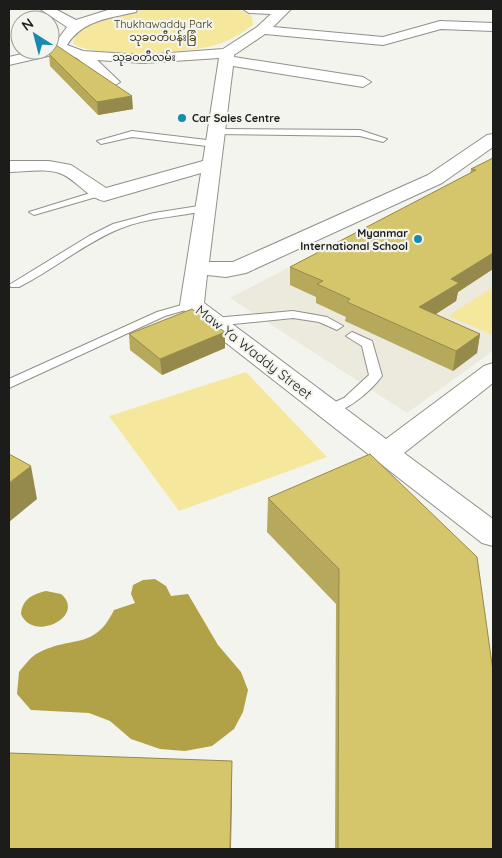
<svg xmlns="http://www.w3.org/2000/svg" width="502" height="858" font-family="Quicksand,'Noto Sans Myanmar',sans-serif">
	<rect width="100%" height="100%" fill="#f4f4ee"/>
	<path fill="#eceadd" d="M472,172L493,180V351L407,413L230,298Z"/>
	<g fill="#f5e89c">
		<path d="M150,9H231L248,12L252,17L253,25C240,35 227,42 212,46C184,53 96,58 73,44C76,18 129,12 150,9Z"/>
		<path d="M493,287V335L448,316Z"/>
		<path d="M246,372L327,457L179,511L109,416Z"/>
	</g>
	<g fill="#b1a247">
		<path d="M155,579L166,586L171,596L188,594L218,645L241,672L248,690L243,712L234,729L212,746L185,751L160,749L131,739L110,721L89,713L31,710L17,694L19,672C24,666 31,656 38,653C72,635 94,651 114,610L135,603L131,594L133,585L143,580Z"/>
		<path d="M46,591L61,594C87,616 33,643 21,614C22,599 33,594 46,591Z"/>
	</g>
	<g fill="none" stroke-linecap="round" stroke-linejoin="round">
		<defs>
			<g id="lane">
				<path d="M213,129L360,130L387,139L383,142L360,136L216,134L213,133Z"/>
				<path d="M132,131L215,141L219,144L215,147L132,137L101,144L97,141Z"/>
				<path d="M100,190L103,191V195L34,215L29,212Z"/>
				<path d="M205,205L209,206V210C178,217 148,217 119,229C83,244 53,270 19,287H11L9,285L89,236L113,224L154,213Z"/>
				<path d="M192,302L196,303V307L165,316L9,388V379L157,312Z"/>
				<path d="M293,311L327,317L343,326L337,330L319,322L293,318L214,326L208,322L214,318Z"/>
				<path d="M352,332L372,341L382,376C372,390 342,417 324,413L322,410L324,407L344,398L369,375L362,346L346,336Z"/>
			</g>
			<path id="street" d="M40,9H55L76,20L111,9H137L136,12C110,18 82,20 67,45L83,51L143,55L223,49L257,27L271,14L249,13L243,9H291L273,27L383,37L440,21L493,23V31L441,29L383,45L265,34L234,55V57L363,77L371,82L363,87L233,66L209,262H233L428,175L487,135L493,134V147L442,183L246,273L226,277L207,275L204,303L386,439L484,366L493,363V383L404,453L493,519V546L482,543L184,310L180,305L201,173L104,201C87,197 79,183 64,175C48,167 26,172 9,172V161H49L71,165L106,188L203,161L219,58L143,63L97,60L120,82L112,87L107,85L77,58L61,53L9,65V57L38,50H50L67,27Z"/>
		</defs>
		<use href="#lane" stroke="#91908b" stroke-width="2"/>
		<use href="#street" stroke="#91908b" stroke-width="2"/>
		<use href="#lane" fill="#fff" fill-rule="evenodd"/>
		<use href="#street" fill="#fff" fill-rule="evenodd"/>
	</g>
	<g fill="#b7a95c">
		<path d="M49,54L133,109L98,115L50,66Z"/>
		<path d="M493,158V269L458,292L456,301L436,314L480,334L477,353L453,371L345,321L346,317L316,303V297L290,285V267L470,174L471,169Z"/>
		<path d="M225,332V348L162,375L130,350L129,334Z"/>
		<path d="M268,498L493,671V849H335L336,604L267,532Z"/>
	</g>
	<g fill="#958a4b">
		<path d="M132,96L133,109L98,115L97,102Z"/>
		<path d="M493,253V269L458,292L456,301L417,326L419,307L451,279Z"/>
		<path d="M225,332V348L162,375L160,359Z"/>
		<path d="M480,334L477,353L453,371L456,351Z"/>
		<path d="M31,466L37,499L9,522V483Z"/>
		<path d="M232,761V795L231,849H230Z"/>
	</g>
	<g fill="#d5c56b" stroke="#958a4b">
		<path d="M56,45L132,96L97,102L49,54Z"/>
		<path d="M493,158V253L451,279L459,283L419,307L480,334L456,351L347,302L350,299L317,284L323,281L290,267L476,170L471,169Z"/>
		<path d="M192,309L225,332L160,359L129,334Z"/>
		<path d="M9,454L31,466L9,483Z"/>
		<path d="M370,454L477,557L493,671V849H338L339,569L268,498Z"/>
		<path d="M9,753L232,761L230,849H9Z"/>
	</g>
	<g fill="#188aaf" stroke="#f4f4ee" stroke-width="2">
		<circle cx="182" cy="118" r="5"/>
		<circle cx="418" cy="239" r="5"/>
	</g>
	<g text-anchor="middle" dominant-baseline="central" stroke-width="4.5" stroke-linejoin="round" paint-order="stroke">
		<g font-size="11" fill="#3b340c" stroke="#f4f4ee">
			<text x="163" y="24">Thukhawaddy Park<tspan x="163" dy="13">သုခဝတီပန်းခြံ</tspan></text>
		</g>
		<g font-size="11" fill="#1c1c1a" stroke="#f4f4ee">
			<text x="144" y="57">သုခဝတီလမ်း</text>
		</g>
		<g font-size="11" font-weight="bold" fill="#1c1c1a" stroke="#f4f4ee" text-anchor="start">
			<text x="192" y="118">Car Sales Centre</text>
			<text x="408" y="233" text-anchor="end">Myanmar<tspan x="408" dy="13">International School</tspan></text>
		</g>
		<g font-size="14" fill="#1c1c1a" stroke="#f4f4ee">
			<text transform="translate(254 352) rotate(38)">Maw Ya Waddy Street</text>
		</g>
	</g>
	<rect width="502" height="858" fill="none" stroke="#1c1c1a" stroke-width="20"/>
	<g transform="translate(35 35) rotate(324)"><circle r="24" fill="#f4f4ee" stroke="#9e9e99"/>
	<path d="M0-4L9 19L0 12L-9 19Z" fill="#188aaf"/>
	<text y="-8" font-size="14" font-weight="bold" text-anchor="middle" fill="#1c1c1a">N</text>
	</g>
</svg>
